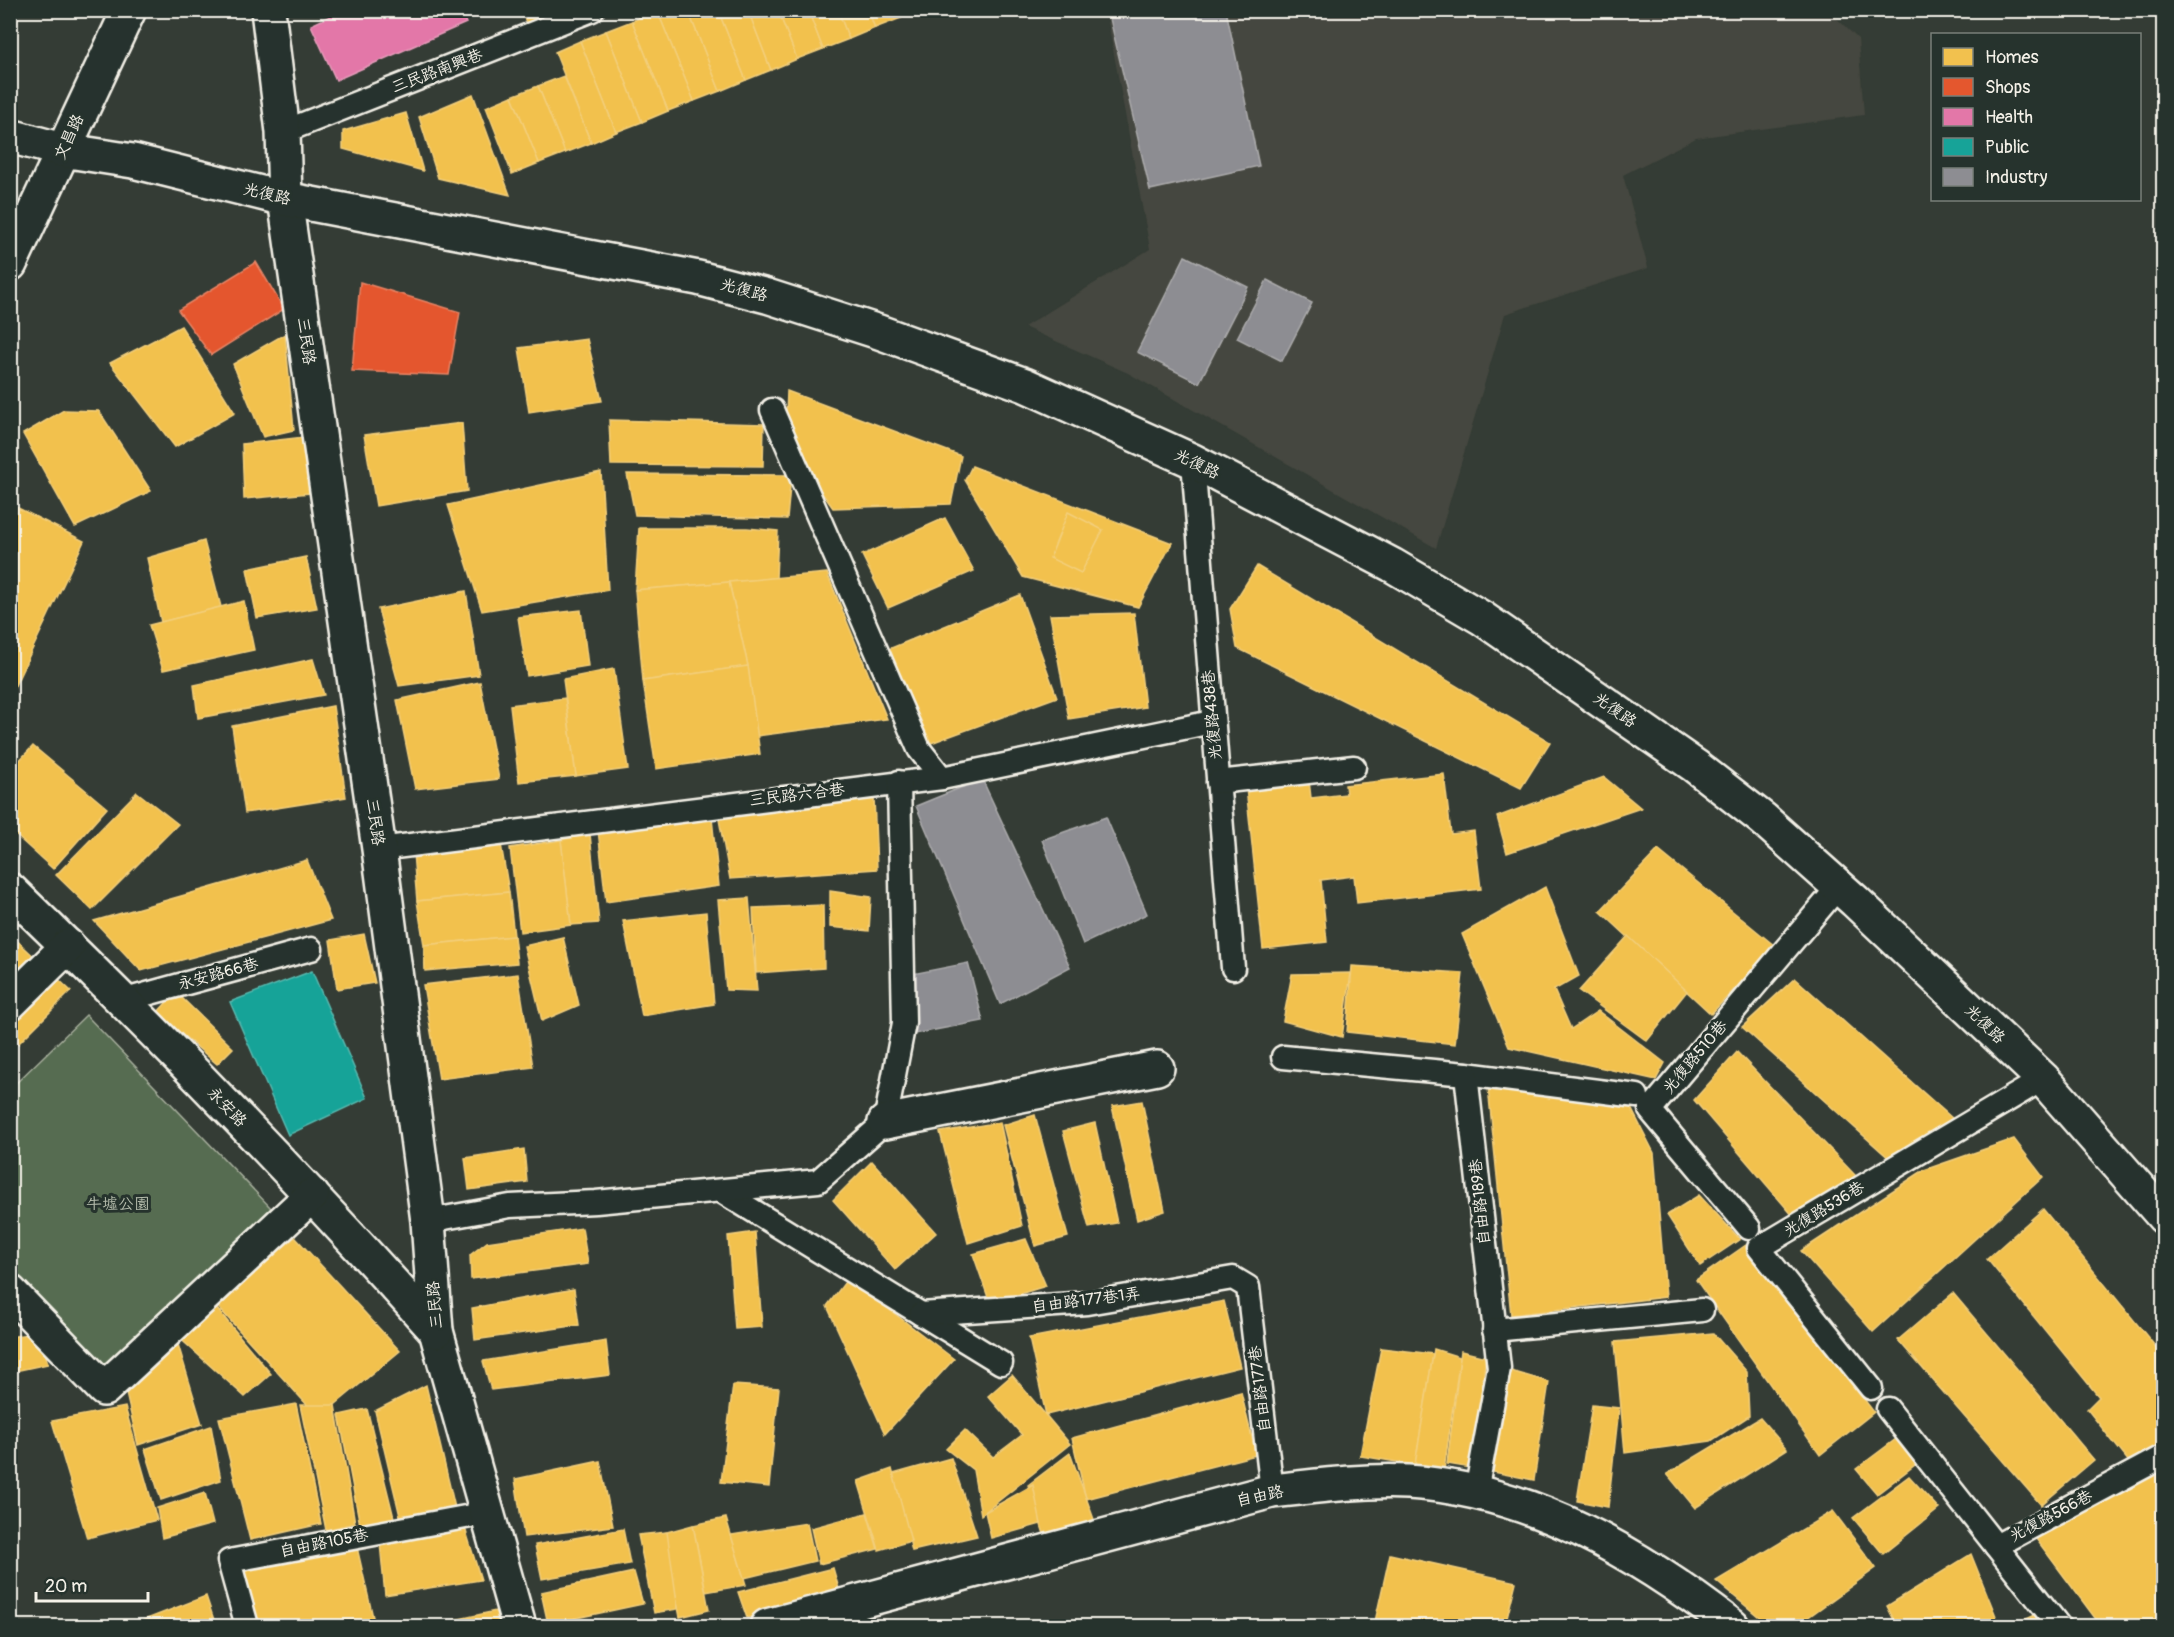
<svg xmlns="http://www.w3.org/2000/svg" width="2174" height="1637" font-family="Pangolin,'LXGW WenKai TC',sans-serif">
	<rect width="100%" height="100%" fill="#343c35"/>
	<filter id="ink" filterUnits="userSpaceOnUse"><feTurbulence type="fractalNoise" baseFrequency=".0167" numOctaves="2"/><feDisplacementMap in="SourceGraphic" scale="12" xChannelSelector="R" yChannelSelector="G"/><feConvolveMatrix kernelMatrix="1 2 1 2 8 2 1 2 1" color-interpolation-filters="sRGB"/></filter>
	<g filter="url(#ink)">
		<path fill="#45473f" d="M1828,10L1858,39L1864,115L1696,138L1623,175L1648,268L1505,314L1436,548L1128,373L1024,327L1150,249L1106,11Z"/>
		<path fill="#576c51" stroke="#a6ae9c" stroke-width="1.5" d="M86,1015L271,1208L99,1373L11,1281V1088Z"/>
		<g fill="#f2c14e" stroke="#f3cf7c" stroke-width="1.5">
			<path d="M521,10H564L530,32Z"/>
			<path d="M657,10H688L720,91L694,101Z"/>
			<path d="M657,10L694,101L668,111L632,21Z"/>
			<path d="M688,10H718L746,80L720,91Z"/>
			<path d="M718,10H748L771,70L746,80Z"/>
			<path d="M748,10H778L797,59L771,70Z"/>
			<path d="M778,10H808L823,49L797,59Z"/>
			<path d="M808,10H838L849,39L823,49Z"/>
			<path d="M838,10H868L875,28L849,39Z"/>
			<path d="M868,10H898L901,18L875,28Z"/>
			<path d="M898,10H919L901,18Z"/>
			<path d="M632,21L668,111L642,122L606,31Z"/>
			<path d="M606,31L642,122L616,132L580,41Z"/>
			<path d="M580,41L616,132L591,143L555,52Z"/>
			<path d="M564,76L591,143L565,153L538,86Z"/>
			<path d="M538,86L565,153L539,163L512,96Z"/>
			<path d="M473,94L510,195L438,178L419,117Z"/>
			<path d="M512,96L539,163L512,174L486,107Z"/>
			<path d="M406,113L423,171L343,149V131Z"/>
			<path d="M181,326L235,413L175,447L110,363Z"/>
			<path d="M285,334L294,430L263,437L233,364Z"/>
			<path d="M587,339L602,401L529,412L519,348Z"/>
			<path d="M787,391L961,456L951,504L833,508L785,441Z"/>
			<path d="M64,410L99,411L151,491L75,527L23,434Z"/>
			<path d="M609,420L764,424L763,466L611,465Z"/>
			<path d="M462,423L467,491L376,506L364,435Z"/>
			<path d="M304,437L310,493L244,499L242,444Z"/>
			<path d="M972,466L1172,543L1138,607L1023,577L965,480Z"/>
			<path d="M601,472L608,590L482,611L448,505Z"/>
			<path d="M627,474L791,475L787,519L635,515Z"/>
			<path d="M10,504L84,541L10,696Z"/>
			<path d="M1068,512L1103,530L1081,573L1050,558Z"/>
			<path d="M945,518L974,571L888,608L862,555Z"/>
			<path d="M639,528H747L778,531L776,578L635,590Z"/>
			<path d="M204,541L221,607L161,622L147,558Z"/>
			<path d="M306,557L317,608L257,618L247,569Z"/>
			<path d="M1257,566L1550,742L1521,788L1237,648L1230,609Z"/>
			<path d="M827,573L887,719L757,736L748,666L729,582Z"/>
			<path d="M729,582L748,666L643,681L635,590Z"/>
			<path d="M466,591L479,675L399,686L378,609Z"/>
			<path d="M1020,595L1057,697L931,743L889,649Z"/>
			<path d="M244,601L254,650L163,670L149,625Z"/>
			<path d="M581,610L588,666L527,676L518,617Z"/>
			<path d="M1134,613L1145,707L1069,719L1050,615Z"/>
			<path d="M313,659L324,695L198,718L194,685Z"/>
			<path d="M748,666L760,754L656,769L643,681Z"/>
			<path d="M614,669L628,769L576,776L563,679Z"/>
			<path d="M480,682L499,779L415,789L397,700Z"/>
			<path d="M565,698L576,776L519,782L510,705Z"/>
			<path d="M333,706L346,797L245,813L232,726Z"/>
			<path d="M33,746L107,808L53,869L10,830V770Z"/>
			<path d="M1307,763L1311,798L1346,794L1345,785L1444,774L1451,834L1474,831L1481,889L1357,903L1354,876L1321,880L1327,942L1263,949L1244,769Z"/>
			<path d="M1604,777L1641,808L1507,853L1497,817Z"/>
			<path d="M137,792L178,824L92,910L56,875Z"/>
			<path d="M874,798L877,869L730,879L718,814Z"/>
			<path d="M712,818L719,886L606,902L598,830Z"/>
			<path d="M590,834L599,923L571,925L561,840Z"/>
			<path d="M561,840L571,925L520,932L510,848Z"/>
			<path d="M501,844L509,892L417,901L413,853Z"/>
			<path d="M1658,850L1775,946L1711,1014L1600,911Z"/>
			<path d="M307,860L331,920L141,971L94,921Z"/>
			<path d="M1545,887L1579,976L1554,990L1571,1029L1598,1011L1665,1063L1656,1080L1509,1047L1462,934Z"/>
			<path d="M830,891L871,897L869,931L830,927Z"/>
			<path d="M509,892L514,936L424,945L417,901Z"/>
			<path d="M749,898L757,991L726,990L718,900Z"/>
			<path d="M823,905L824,968L756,973L753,908Z"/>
			<path d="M706,912L714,1004L642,1016L623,921Z"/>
			<path d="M10,934L71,991L18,1044L10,1037Z"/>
			<path d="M364,934L375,983L337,989L330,940Z"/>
			<path d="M514,936L517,963L425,971L424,945Z"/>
			<path d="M1628,936L1687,991L1647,1041L1579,991Z"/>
			<path d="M563,937L579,1005L542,1021L524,946Z"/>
			<path d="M1352,966L1463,973L1455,1044L1347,1032Z"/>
			<path d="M1351,973L1342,1037L1283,1021L1292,974Z"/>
			<path d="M518,974L533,1067L439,1079L423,985Z"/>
			<path d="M1795,978L1954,1120L1891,1160L1742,1027Z"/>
			<path d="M176,992L233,1048L217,1064L157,1013Z"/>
			<path d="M1737,1052L1856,1176L1794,1217L1694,1100Z"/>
			<path d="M1488,1087L1629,1104L1654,1153L1666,1297L1511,1315Z"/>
			<path d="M1142,1101L1165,1211L1137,1220L1112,1106Z"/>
			<path d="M1035,1115L1068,1237L1035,1246L1003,1125Z"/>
			<path d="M1000,1122L1022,1226L968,1243L940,1132Z"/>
			<path d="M1095,1123L1117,1223L1089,1228L1063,1131Z"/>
			<path d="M2014,1139L2043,1177L1873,1332L1801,1251L1924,1170Z"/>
			<path d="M524,1149L527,1182L469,1190L465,1158Z"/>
			<path d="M872,1161L936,1233L895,1270L833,1200Z"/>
			<path d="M1699,1195L1740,1239L1700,1266L1667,1215Z"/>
			<path d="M2043,1209L2164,1357V1440L2133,1467L2087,1409L2099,1397L1987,1259Z"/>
			<path d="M582,1228L588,1264L471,1279L470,1255L487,1242Z"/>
			<path d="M755,1232L762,1327L735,1329L728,1236Z"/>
			<path d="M295,1237L400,1351L319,1418L217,1306Z"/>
			<path d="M1026,1239L1046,1286L990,1303L973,1254Z"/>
			<path d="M1746,1245L1874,1412L1820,1455L1696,1280Z"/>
			<path d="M848,1278L954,1359L885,1434L827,1306Z"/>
			<path d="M194,1281L271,1374L245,1397L174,1333L167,1307Z"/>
			<path d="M574,1289L579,1325L475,1340L472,1308Z"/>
			<path d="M1953,1293L2094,1460L2041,1505L1898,1340Z"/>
			<path d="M1224,1301L1240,1367L1046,1415L1029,1338Z"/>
			<path d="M171,1321L202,1424L138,1445L119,1363Z"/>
			<path d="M40,1332L48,1364L10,1372V1337Z"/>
			<path d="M1713,1333L1747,1372L1749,1416L1711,1441L1625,1453L1615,1342Z"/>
			<path d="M606,1341L610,1375L491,1390L483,1361Z"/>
			<path d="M1381,1348L1433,1354L1415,1465L1360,1456Z"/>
			<path d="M1434,1349L1460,1357L1444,1470L1415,1465Z"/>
			<path d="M1461,1351L1486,1357L1471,1468L1447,1464Z"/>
			<path d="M1511,1371L1549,1382L1534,1480L1493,1472Z"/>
			<path d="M1012,1375L1070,1444L981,1515L973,1470L946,1449L965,1430L993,1457L1022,1435L988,1396Z"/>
			<path d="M426,1385L455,1508L401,1520L375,1411Z"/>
			<path d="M733,1385L779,1388L769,1487L721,1482Z"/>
			<path d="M1241,1392L1256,1455L1086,1499L1072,1438Z"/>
			<path d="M296,1404L321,1524L250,1540L219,1418Z"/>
			<path d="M300,1405H335L355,1523L326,1530Z"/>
			<path d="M1592,1405L1619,1408L1608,1507L1577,1501Z"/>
			<path d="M125,1407L157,1520L87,1538L52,1421Z"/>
			<path d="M367,1409L394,1518L360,1525L339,1415Z"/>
			<path d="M1760,1418L1787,1449L1695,1508L1667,1474Z"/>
			<path d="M211,1426L221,1480L161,1500L145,1449Z"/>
			<path d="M1900,1436L1920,1461L1877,1494L1856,1469Z"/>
			<path d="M1070,1453L1096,1525L1046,1540L1028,1485Z"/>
			<path d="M951,1458L977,1536L912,1551L893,1474Z"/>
			<path d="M600,1461L613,1526L524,1537L515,1479Z"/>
			<path d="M2164,1468V1626H2101L2031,1532Z"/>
			<path d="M892,1469L911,1541L879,1550L858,1481Z"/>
			<path d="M1909,1476L1939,1509L1883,1554L1853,1518Z"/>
			<path d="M1033,1485L1041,1524L991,1538L985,1512Z"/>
			<path d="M205,1493L213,1524L162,1538L157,1508Z"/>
			<path d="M1833,1511L1876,1568L1796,1626H1770L1716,1581Z"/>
			<path d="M867,1513L878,1549L819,1564L811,1528Z"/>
			<path d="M726,1518L746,1585L706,1592L693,1525Z"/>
			<path d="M807,1523L815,1561L744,1578L731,1535Z"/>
			<path d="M693,1525L709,1610L680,1617L663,1533Z"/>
			<path d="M465,1528L481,1580L385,1595L380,1543Z"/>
			<path d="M623,1529L630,1564L542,1579L535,1545Z"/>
			<path d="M667,1532L678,1609L654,1613L638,1535Z"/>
			<path d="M356,1543L375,1626H253L239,1564Z"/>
			<path d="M1390,1554L1516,1582L1505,1626H1374Z"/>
			<path d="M1971,1554L1998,1621L1987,1626H1897L1887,1606Z"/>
			<path d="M833,1568L841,1596L747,1618L738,1592Z"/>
			<path d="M634,1572L643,1604L548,1624L541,1592Z"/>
			<path d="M206,1596L216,1626H129Z"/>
			<path d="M10,1606L18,1614L10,1619Z"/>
			<path d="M496,1611L498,1626H427Z"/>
			<path d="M2035,1615L2041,1626H2012Z"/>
		</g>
		<g fill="#e4572e" stroke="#e98566" stroke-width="1.5">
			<path d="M256,262L284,309L211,355L178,310Z"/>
			<path d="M360,282L460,312L449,375L352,371Z"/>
		</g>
		<path fill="#e377a8" stroke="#e89cbb" stroke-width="1.5" d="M343,10H460L466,23L336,80L311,25Z"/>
		<path fill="#17a398" stroke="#59bab0" stroke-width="1.5" d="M312,971L367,1098L288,1135L230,1002Z"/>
		<g fill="#8d8d92" stroke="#acabac" stroke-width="1.5">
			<path d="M1108,10H1226L1259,166L1150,190Z"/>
			<path d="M1185,256L1248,287L1199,383L1137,352Z"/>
			<path d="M1267,280L1312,303L1282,361L1237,338Z"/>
			<path d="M982,779L1070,967L1000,1004L916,806Z"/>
			<path d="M1106,817L1147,914L1083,944L1042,840Z"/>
			<path d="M968,963L983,1021L908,1035L902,976Z"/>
		</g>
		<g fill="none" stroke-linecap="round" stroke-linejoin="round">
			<defs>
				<g id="lane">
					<path d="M283,132L592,10"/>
					<path d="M772,410L919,749L942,778"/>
					<path d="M1193,461L1233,968"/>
					<path d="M1218,782L1354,767"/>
					<path d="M379,849L942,778L1212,722"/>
					<path d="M125,1000L311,949"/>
					<path d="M1283,1057L1466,1074L1637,1096"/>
					<path d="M1466,1074L1499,1368L1476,1492"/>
					<path d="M721,1191L1001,1363"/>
					<path d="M428,1221L510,1206L596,1202L818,1181L885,1122L904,1023L899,782"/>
					<path d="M1749,1228L1650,1110L1839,886"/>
					<path d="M921,1314L1087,1303L1233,1278L1248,1287L1272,1491"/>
					<path d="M1494,1330L1702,1310"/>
					<path d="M1871,1388L1759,1248L2043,1079"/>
					<path d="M1888,1409L2059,1626"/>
					<path d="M1996,1546L2164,1456"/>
					<path d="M247,1626L229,1561L487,1513"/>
				</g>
				<g id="street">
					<path d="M268,10L283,132L285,199L379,849L428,1221L436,1331L519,1626"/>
					<path d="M10,264L129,10"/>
					<path d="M10,890C157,1032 300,1179 436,1331"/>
					<path d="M10,1003L68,946"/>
					<path d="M885,1122L1157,1068"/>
					<path d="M10,1292L104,1389L312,1195"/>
					<path d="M767,1626L1272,1491C1317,1486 1362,1480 1408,1482C1530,1490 1638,1553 1732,1626"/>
				</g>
				<path id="secondary" d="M10,136L62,150L133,161L285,199L698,278L767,296L879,332L1025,385L1193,461L1392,565L1482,618L1695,766L1763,819L1855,901L2043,1079L2164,1217"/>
			</defs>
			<use href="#lane" stroke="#f4f1e8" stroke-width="27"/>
			<use href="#street" stroke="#f4f1e8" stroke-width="38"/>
			<use href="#secondary" stroke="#f4f1e8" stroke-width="38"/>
			<use href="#lane" stroke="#26332d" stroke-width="22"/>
			<use href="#street" stroke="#26332d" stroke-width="33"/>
			<use href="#secondary" stroke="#26332d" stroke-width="33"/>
		</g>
	</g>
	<g text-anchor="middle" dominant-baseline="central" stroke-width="6" stroke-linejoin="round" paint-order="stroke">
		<g font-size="16" fill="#f4f1e8" stroke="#26332d">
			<text transform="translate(437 71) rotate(-21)">三民路南興巷</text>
			<text transform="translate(69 137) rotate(-65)">文昌路</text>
			<text transform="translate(267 194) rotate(13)">光復路</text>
			<text transform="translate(744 290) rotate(15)">光復路</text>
			<text transform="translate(306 341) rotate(82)">三民路</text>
			<text transform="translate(1197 464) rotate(26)">光復路</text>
			<text transform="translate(1615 710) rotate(35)">光復路</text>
			<text transform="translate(1212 715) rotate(-95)">光復路438巷</text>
			<text transform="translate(797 795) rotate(-7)">三民路六合巷</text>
			<text transform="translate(375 822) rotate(82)">三民路</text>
			<text transform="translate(218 974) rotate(-15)">永安路66巷</text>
			<text transform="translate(1985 1024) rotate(44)">光復路</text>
			<text transform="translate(1695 1057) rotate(-50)">光復路510巷</text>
			<text transform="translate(227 1107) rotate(46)">永安路</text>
			<text transform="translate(1480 1202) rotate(-96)">自由路189巷</text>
			<text transform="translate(1824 1209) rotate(-31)">光復路536巷</text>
			<text transform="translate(1086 1300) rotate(-7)">自由路177巷1弄</text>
			<text transform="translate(435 1305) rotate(-95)">三民路</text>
			<text transform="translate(1260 1389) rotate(-97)">自由路177巷</text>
			<text transform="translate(1260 1496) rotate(-12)">自由路</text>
			<text transform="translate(2051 1516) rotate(-28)">光復路566巷</text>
			<text transform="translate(324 1543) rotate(-11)">自由路105巷</text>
		</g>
		<g font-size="16" fill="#b5bcac" stroke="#26332d">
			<text x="118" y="1204">牛墟公園</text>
		</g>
	</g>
	<rect width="2174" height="1637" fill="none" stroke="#26332d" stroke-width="36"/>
	<rect x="18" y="18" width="2138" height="1601" fill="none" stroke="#f4f1e8" stroke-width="2" filter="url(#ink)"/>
	<rect x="1931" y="33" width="210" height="168" fill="#26332d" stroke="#787f78" stroke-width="1.5"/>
	<rect x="1943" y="48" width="30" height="18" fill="#f2c14e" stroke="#787f78" stroke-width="1.5"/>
	<text x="1985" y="63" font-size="18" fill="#f4f1e8">Homes</text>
	<rect x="1943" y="78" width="30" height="18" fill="#e4572e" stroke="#787f78" stroke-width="1.5"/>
	<text x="1985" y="93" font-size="18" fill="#f4f1e8">Shops</text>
	<rect x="1943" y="108" width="30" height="18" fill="#e377a8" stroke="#787f78" stroke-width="1.5"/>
	<text x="1985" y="123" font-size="18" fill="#f4f1e8">Health</text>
	<rect x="1943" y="138" width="30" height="18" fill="#17a398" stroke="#787f78" stroke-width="1.5"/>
	<text x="1985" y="153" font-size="18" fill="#f4f1e8">Public</text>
	<rect x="1943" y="168" width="30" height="18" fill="#8d8d92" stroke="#787f78" stroke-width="1.5"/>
	<text x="1985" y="183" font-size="18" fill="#f4f1e8">Industry</text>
	<path d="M36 1592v9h112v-9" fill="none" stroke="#f4f1e8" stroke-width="3"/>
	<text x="45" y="1592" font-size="18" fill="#f4f1e8" stroke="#26332d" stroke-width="4.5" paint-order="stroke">20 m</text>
</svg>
